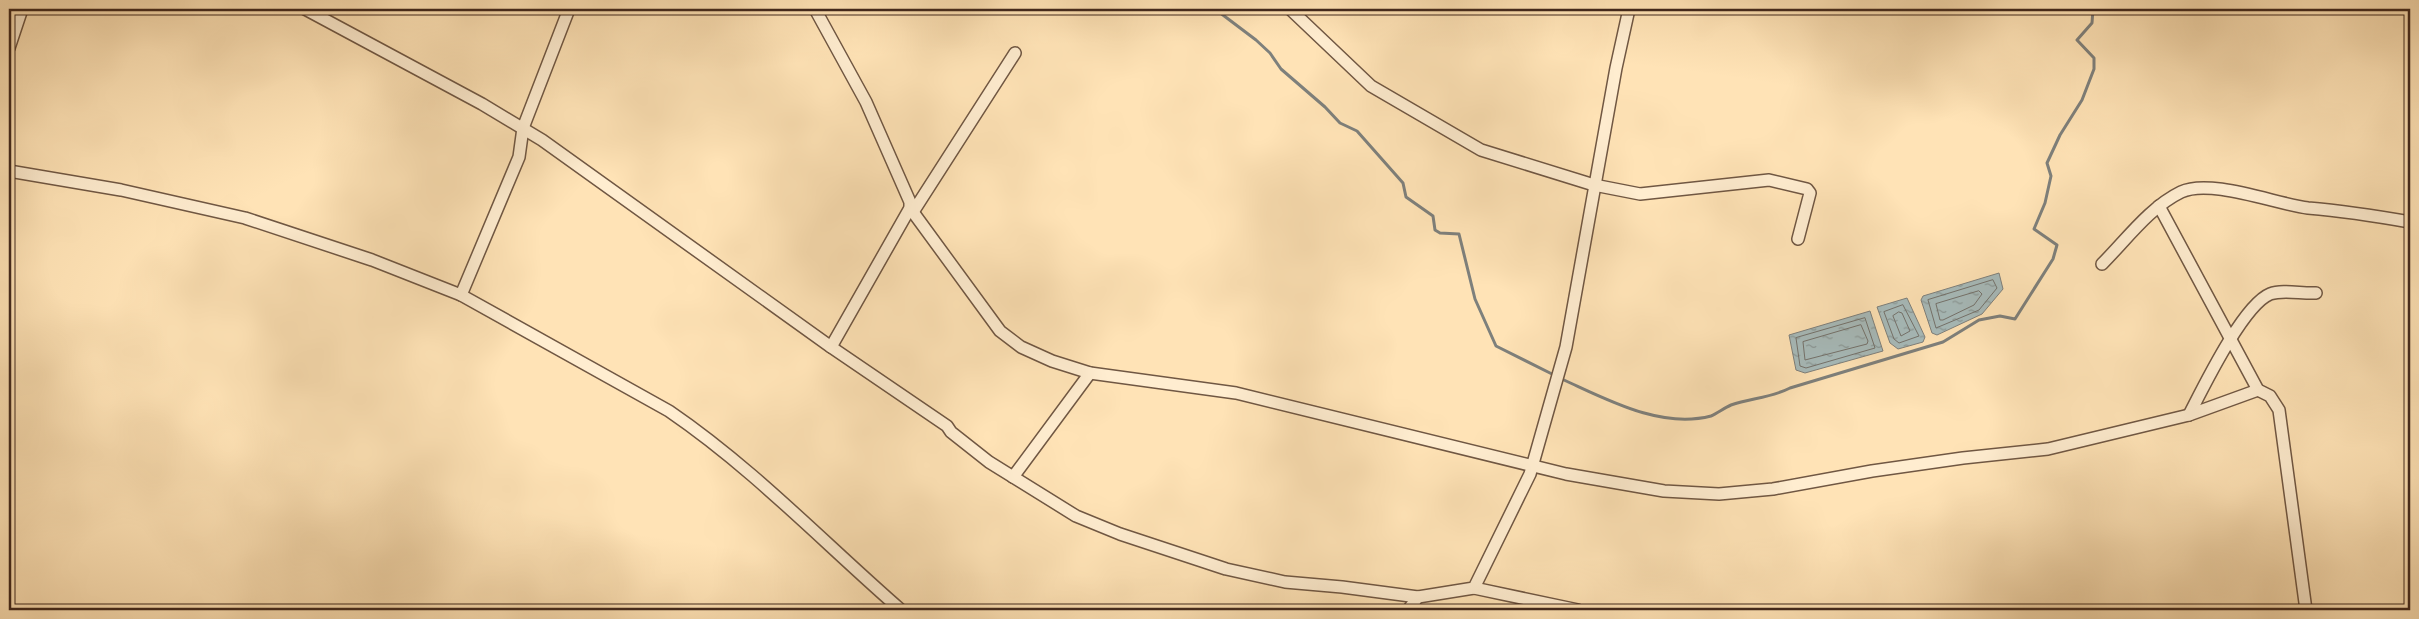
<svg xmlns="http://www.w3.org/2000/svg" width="2419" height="619" font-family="'IM FELL English',serif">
	<defs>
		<pattern id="water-ripples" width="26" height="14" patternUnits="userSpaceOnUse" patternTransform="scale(1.25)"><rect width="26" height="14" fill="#a7bbbb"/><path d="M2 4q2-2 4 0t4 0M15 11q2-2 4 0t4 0" fill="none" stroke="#8a9897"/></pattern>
	</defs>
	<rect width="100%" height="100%" fill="#ffe3b6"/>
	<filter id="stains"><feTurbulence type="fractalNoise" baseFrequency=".004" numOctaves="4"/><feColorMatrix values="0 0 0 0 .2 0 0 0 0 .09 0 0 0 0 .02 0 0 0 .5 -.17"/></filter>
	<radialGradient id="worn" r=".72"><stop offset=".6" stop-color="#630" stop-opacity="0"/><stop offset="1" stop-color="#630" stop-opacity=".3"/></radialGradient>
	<g fill="url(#water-ripples)" stroke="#7e807c">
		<path d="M1999,273L2003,289L1982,314L1937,335L1932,333L1921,300L1923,296Z"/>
		<path d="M1907,298L1925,337L1923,342L1898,349L1890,343L1877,307Z"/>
		<path d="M1870,311L1883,351L1805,373L1796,370L1789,335Z"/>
	</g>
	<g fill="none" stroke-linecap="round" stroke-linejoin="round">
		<g stroke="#74726c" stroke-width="1">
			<path d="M1993,280L1997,288L1979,310L1936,328L1928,300Z"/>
			<path d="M1979,291L1982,294L1974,305L1943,320H1940L1936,304Z"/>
			<path d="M1903,305L1919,336L1899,343L1894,339L1884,312Z"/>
			<path d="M1899,312L1902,313L1910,331L1901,336L1893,316Z"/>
			<path d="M1865,318L1875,348L1806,368L1800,366L1796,338Z"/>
			<path d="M1861,325L1868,341L1867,344L1805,360L1803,342Z"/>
		</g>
		<g stroke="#7e807c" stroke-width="3">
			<path d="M1215,9L1256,40L1270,53L1281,69L1325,107L1340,123L1357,131L1403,183L1406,197L1433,216L1435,230L1440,233L1459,234L1475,299L1496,346L1554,375"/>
			<path d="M1564,380C1608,400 1661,429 1711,416C1718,413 1724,408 1731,405C1751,398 1771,398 1790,388L1943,342L1979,320L2000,316L2015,319L2053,259L2057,245L2034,229L2045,203L2051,176L2047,163L2060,135L2082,100L2094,69V58L2077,40L2092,23L2093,9"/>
		</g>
		<defs>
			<g id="minor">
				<path d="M305,9L482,104L542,140L831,347L947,426L951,432L989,462L1076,516L1120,534L1226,569L1285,582L1342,587L1418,597"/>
				<path d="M815,9L866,102L910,202V208L831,347"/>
				<path d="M1290,9L1371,86L1481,150L1594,185L1640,194L1769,180L1807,189L1810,193L1798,239"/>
				<path d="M9,48L22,9"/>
				<path d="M9,171L121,190L245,218L372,260L461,295L669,411C754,469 825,544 901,610"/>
				<path d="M2159,206L2258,390L2270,396L2279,410L2306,610"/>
				<path d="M910,208L1000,331L1021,347L1052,361L1090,373L1236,393L1566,474L1664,491L1719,494L1773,489L1872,471L1963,458L2048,449L2189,415L2258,390"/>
				<path d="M913,212L1015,53"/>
				<path d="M2102,264C2126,240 2150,207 2181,192C2210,178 2276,204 2308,208C2343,211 2376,216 2410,222"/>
				<path d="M461,295L519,157L523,128L569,9"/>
				<path d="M2189,415C2203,388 2243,305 2270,294C2283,289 2302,294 2316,293"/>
				<path d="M1013,477L1090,373"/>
				<path d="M1474,588L1578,610"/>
				<path d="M1408,610L1418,597L1474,588L1530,474L1566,347L1616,68L1629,9"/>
			</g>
		</defs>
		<use href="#minor" stroke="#705743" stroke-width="14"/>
		<use href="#minor" stroke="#ffedd0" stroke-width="11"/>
	</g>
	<rect width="2419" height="619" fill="none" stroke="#ffe3b6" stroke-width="30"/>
	<rect x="10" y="10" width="2399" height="599" fill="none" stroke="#41281d" stroke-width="2.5"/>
	<rect x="15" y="15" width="2389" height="589" fill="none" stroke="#41281d"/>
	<rect width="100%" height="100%" filter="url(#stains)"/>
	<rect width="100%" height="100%" fill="url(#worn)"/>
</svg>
